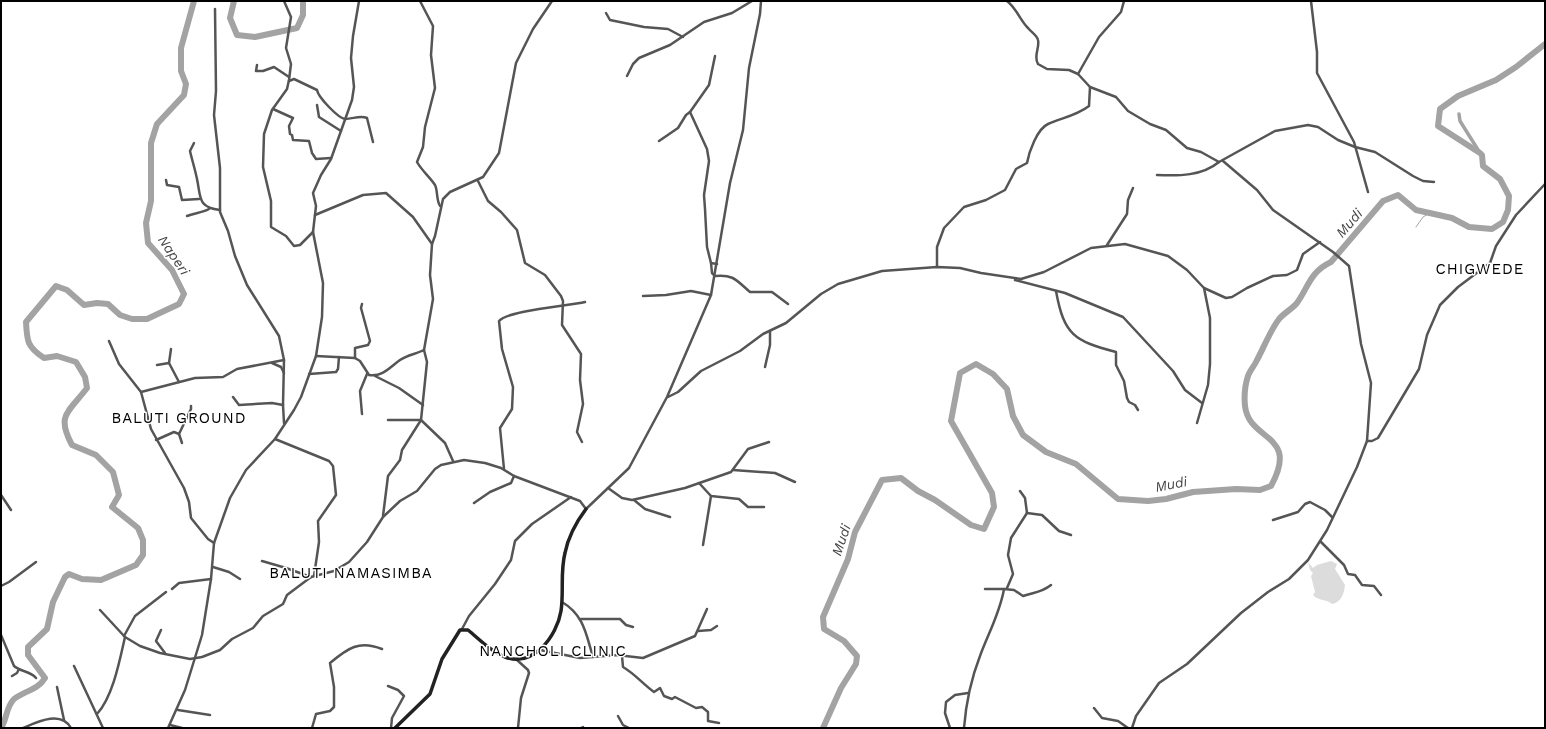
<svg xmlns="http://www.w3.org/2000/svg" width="1546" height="729" font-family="'Work Sans',sans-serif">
	<rect width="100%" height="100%" fill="#fff"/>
	<path fill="#dcdcdc" d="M1331,561L1337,564L1335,569L1345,585C1344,593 1342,602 1332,604C1327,599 1318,601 1313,595L1315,592L1311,576L1313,573L1310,570L1308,562L1313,568L1317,565Z"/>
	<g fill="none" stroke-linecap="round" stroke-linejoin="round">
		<path stroke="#a3a3a3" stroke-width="1" d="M1416,227L1423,217L1430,213"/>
		<path stroke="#a3a3a3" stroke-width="3.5" d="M1459,114L1460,121L1480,153"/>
		<g stroke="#a3a3a3" stroke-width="6">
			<path d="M234,1L230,18L237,35L255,37L297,28L303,15V1"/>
			<path d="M1,728C7,719 6,707 14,699C24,691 38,690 45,678L28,655V647L47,629L53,602L65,577L69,574L82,579L101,580L136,565L143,555V540L138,528L112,507L119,495L113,472L96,455L72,445C56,415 68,413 87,388L85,377L76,362L57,356L44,358C27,347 27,341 26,322L56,286L67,290L84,305L97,303L108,304L120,315L132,319H147L179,304L184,294L172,270L148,243L146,223L151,201V143L157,124L184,95L186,84L181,71V48L194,1"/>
			<path d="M823,728L841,688L856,664L857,656L844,641L824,629L823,617L848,559L855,532L882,480L901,478L918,491L935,500L971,525L984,529L994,507L992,493L951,421L960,373L976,364L993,374L1007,389L1013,416L1023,435L1046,452L1076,464L1118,499L1148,501L1166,499L1193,492L1236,489L1260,490L1271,486C1300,433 1249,442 1245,406C1244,396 1245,385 1248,376C1250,370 1255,365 1257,360C1264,347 1270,331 1279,319C1284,313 1292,309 1297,303C1309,286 1310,272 1331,262L1383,201L1398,195L1416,210L1452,218L1469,227L1492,229L1503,222L1508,210L1509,196L1500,179L1483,166L1482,155L1480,153L1438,126L1440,109L1458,96L1496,80L1516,67L1545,44"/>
		</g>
		<g stroke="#555" stroke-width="2.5">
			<path d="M284,1L291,17L286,48L291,64L289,80L287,89L272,110L264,134L263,167L271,201V227L286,236L294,246L300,245L313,232"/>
			<path d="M420,1L433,26L431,55L435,88L425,127L423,147L417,162C422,171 430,177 435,185C438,191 436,199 440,206"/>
			<path d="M1007,1C1017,9 1020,20 1028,28C1031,32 1037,35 1038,40C1040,48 1033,56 1038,64L1047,69L1069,70L1078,74L1090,87L1116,97L1128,111L1150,124L1166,130L1187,148L1201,152L1219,162L1275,131L1308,125L1318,127L1338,140L1355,147L1375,152L1413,176L1423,181L1434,182"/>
			<path d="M1311,1L1317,52V73L1354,142L1368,192"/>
			<path d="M215,9L216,91L214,115L220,168V212L228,231L235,256L247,285L279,336L284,360L283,405L284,423"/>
			<path d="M606,13L610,20L644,27L668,29L683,37"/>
			<path d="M715,56L709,85L690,112L707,149L709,161L704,195L705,209L707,247L711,263L717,264"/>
			<path d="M257,65L256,71H263L274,67L289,77"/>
			<path d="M1078,74L1099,37L1121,12L1124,1"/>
			<path d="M627,76L633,64L639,58L670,45L704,22L732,13L752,1"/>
			<path d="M289,81L294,79L317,90C318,97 338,118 345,119C353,119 360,115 367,118L373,142"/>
			<path d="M317,105L319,117L341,131"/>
			<path d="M273,109L293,118L289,126L290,134L292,135L293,140L309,141L312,153L316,159L331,158"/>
			<path d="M659,141L678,128L686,115L690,112"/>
			<path d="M194,143L190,151C192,160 195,169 197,179C201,197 197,207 220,210"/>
			<path d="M1157,175C1179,176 1202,176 1219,162"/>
			<path d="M166,180L167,185L179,187L182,200L199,199"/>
			<path d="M478,181L488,201L501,212L517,230L525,263L545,275L561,296L563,301L562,325L581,354L580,380L583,404L577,432L582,442"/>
			<path d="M315,215L363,195L386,193L413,217L432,244"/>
			<path d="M187,216C194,213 202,213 209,209"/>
			<path d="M1107,245L1127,214L1128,200L1133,188"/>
			<path d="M711,263L712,273L715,276C734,274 737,281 750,292H772L788,304"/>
			<path d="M937,267V247L944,228L964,207L986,200L1005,190L1016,169L1027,163C1029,152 1037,129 1048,124C1061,118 1076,116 1089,106L1090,87"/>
			<path d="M1015,280L1065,293L1123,317L1173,371L1185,390L1202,403"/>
			<path d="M1056,291C1064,335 1074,341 1116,352V365L1124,381L1127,398L1129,402L1135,405L1138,410"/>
			<path d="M643,296L666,295L691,291L711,295"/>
			<path d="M109,341L119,364L141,392L151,429L184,488L189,502L191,518L208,539L214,543"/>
			<path d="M171,349L169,363L179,382"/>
			<path d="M316,356L355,358L360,361L369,375C383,377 390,367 400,360C407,355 416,354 424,350L433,299L430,275L432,244L435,236L443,199L450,192L483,177L499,153L516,63L533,29L552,1"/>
			<path d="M355,358V348L368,345L370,341L361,308L362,304"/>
			<path d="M272,363L281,367L284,373"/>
			<path d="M157,365L169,363"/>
			<path d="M765,367L770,345V331"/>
			<path d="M309,374L336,372L338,369L339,357"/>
			<path d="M375,376L399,388L423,405"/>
			<path d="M141,392L195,378L223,377L237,369L284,360"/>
			<path d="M233,397L239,405L272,403L283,405"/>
			<path d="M668,397L678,392L701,371L740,351L763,334L786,323L821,294L838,284L882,271L937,267L960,268L981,273L1021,279L1044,272L1091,248L1125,244L1168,256L1187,270L1204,288L1226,298L1232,297L1247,288L1273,276L1287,275L1297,270L1303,254L1320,242"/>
			<path d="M362,414L360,391L367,374"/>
			<path d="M388,420H421L445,443L453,461"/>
			<path d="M1197,423L1208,385L1210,364V318L1204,288"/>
			<path d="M275,439L329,461L333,466L336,495L318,521L319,542L314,576"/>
			<path d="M156,440L174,432L179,434"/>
			<path d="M1367,441H1372L1378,438L1419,369L1427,335L1440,305L1458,287L1490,263L1496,246L1516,215L1545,184"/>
			<path d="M182,443L179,434L191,409V406"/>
			<path d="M504,469L500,428L512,409L513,387L502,349L499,321C509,310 568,306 585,302"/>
			<path d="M733,470L775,473L795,482"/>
			<path d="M699,483L711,496L739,499L748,507H764"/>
			<path d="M608,488L622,498L632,500L685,488L731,472L748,449L769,442"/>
			<path d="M1020,491L1025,498L1027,513"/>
			<path d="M1,495L11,510"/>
			<path d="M634,500L645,509L670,517"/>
			<path d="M474,503L490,492L511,483L514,476"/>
			<path d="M1027,513L1042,515L1059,531L1071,535"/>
			<path d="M383,516L388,476L400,460L402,450L421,420L427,362L424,350"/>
			<path d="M1273,520L1298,512L1305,504L1310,502L1325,510L1332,517"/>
			<path d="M1321,542L1344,565L1348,574L1355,575L1362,585L1374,586L1381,595"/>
			<path d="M703,545L711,496"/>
			<path d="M262,561L286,568L311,577"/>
			<path d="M213,567L229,572L240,579"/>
			<path d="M1,586L9,582L36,562"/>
			<path d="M1007,588L1013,574L1008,555L1011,538L1027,513"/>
			<path d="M172,589L179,583L211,579"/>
			<path d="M985,589H1004"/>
			<path d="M562,602C584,615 586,634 593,657"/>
			<path d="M100,610L125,637L140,646L160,653L190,659L202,657L220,650L232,639L253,628L263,616L283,604L287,595L311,577L334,571L349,562L367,542L383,517L400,501L417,491L435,469L441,465L464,460L485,463L501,468L514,476L580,501L586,509L629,468L667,397L711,295L730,183L743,130L749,68L760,14L761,1"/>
			<path d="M581,619H620L626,625L633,627"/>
			<path d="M462,629L469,616L495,584L511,560L515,541L532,524L571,497"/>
			<path d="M161,630L156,641L165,653"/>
			<path d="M698,631L711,630L717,626"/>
			<path d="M1,635L14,666C21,672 30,671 36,678"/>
			<path d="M124,636L135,616L166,592"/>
			<path d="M540,650L580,658L617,655L643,658L695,636L707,609"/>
			<path d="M622,656L623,667C635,674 643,684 654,692L660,688L664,696L672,699L675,697L696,708L702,707L708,712V721L719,723"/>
			<path d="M517,660L528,670L529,673L521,698L518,728"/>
			<path d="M74,666L103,728"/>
			<path d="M12,676L17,673L19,669"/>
			<path d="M388,686L398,690L404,696L392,718L391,728"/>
			<path d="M57,687L64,720"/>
			<path d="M1094,708L1102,718L1118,721L1128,728"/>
			<path d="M178,710L210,715"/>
			<path d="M97,714C113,697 120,659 125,637"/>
			<path d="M618,716L623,725L629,728"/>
			<path d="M170,725L182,728"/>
			<path d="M23,728C37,722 61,710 71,728"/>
			<path d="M168,728L185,690L202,635L211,579L214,543L230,498L246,470L275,439L294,410L301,397L316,356L322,317L323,283L313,232L316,206L313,193L321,175L331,159L352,100L354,87L351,58L353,36L359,1"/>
			<path d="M312,728L316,714L330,711L334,707V687L330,663C348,648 359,640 382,649"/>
			<path d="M581,728L583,727"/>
			<path d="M950,728L945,713L946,702L955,695L968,693"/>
			<path d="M964,728C966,703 971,679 980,656C988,634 1000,613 1004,589L1014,590L1023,596C1034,592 1041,593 1051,585"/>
			<path d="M1132,728L1136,716L1159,683L1187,664L1241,613L1268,592L1289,579L1308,560L1327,530L1357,467L1367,441L1371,383L1361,344L1349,266L1333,252L1273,210L1257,190L1223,161"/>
		</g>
		<path stroke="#222" stroke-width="3.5" d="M395,728L430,694L442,659L460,630H468C479,639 491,652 505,657C533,668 557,636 561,611C564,592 560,572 565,553C568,538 577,521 586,509"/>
	</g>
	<g text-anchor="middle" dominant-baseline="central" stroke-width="3" stroke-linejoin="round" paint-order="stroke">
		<g font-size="14" font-style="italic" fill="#444" stroke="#fff">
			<text transform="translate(1349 223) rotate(-49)">Mudi</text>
			<text transform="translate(174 255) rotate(56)">Naperi</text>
			<text transform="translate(1171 484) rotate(-11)">Mudi</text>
			<text transform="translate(841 540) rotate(-71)">Mudi</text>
		</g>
		<g font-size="15" letter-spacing="1" fill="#000" stroke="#fff">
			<text x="1480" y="269">CHIGWEDE</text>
			<text x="179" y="418">BALUTI GROUND</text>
			<text x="351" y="573">BALUTI NAMASIMBA</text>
			<text x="553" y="651">NANCHOLI CLINIC</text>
		</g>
	</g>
	<rect width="1546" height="729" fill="none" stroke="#000000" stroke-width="4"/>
</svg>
